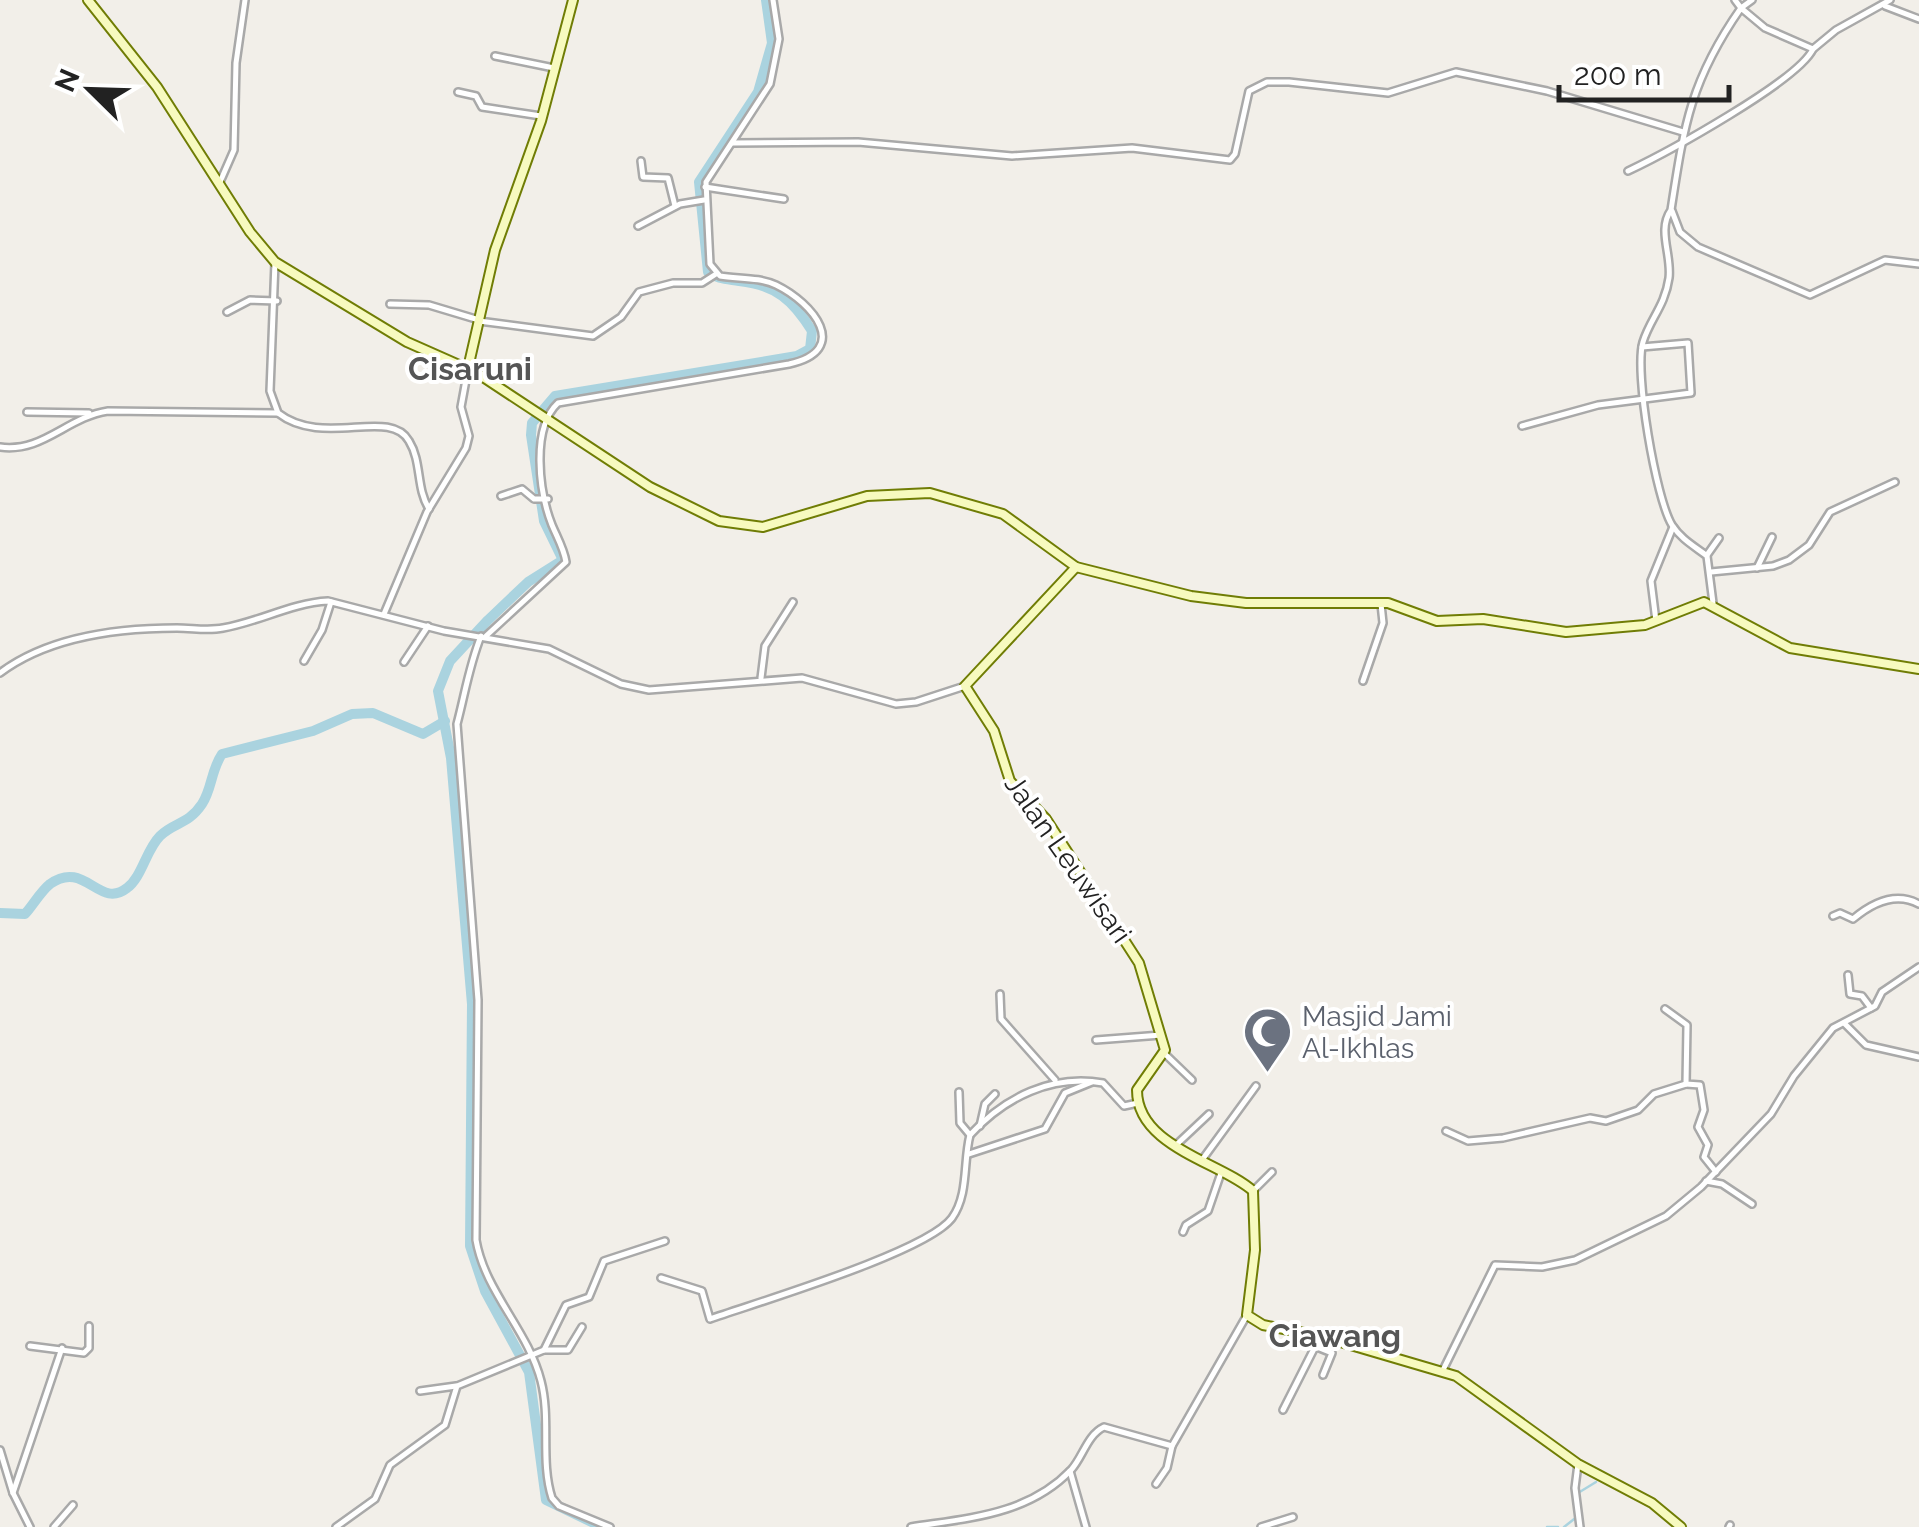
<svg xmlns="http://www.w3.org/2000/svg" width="1919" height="1527" font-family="Raleway,sans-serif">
	<rect width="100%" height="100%" fill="#f2efe9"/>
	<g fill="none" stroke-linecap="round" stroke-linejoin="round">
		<g stroke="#aad3df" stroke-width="2.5">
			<path d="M1578,1493L1596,1482"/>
			<path d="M1547,1527H1558"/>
			<path d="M1564,1527L1578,1516"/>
		</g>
		<g stroke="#aad3df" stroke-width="10">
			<path d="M0,913L25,914C33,905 41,891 50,884C85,859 99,910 127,888C142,877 146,850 160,836C174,822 188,825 202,804C212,789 211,770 222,754L313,731L352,714L373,713L423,734L445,721"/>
			<path d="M602,1527L546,1500L529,1372L485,1291L470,1246L472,1004L451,758L438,691L450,661L488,620L528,582L563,560L544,521L531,435L532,423L555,396L797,356L810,349L812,331C793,300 776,285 739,281C727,279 717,279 708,272L699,182L758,92L772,43L766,0"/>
		</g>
		<defs>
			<g id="street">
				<path d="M1735,0L1741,8L1752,0"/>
				<path d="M1885,6L1919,19"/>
				<path d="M495,56L554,68"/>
				<path d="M458,92L476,96L482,107L541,116"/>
				<path d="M733,143L858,142L1012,156L1132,148L1230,160L1235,154L1249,91L1267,82H1289L1388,93L1456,72L1547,91L1683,132"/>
				<path d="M641,161L643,177L668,178L675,206"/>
				<path d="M1628,171C1666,153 1798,81 1813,49"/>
				<path d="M220,182L234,150L236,63L245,0"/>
				<path d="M705,187L784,199"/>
				<path d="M1672,211L1680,232L1698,247L1810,295L1885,260L1919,264"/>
				<path d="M638,226L680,204L704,200"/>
				<path d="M275,262L270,391L278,413C323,448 390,407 409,441C422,462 416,488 429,509"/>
				<path d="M390,304L429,305L479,320"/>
				<path d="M227,312L250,300L277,301"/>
				<path d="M479,321L593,336L621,317L639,292L673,283H702L716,274"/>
				<path d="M27,412L89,413"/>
				<path d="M1522,426L1598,405L1691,393L1688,343L1642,347"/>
				<path d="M0,447C43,453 67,417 108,411L278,413"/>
				<path d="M501,496L522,489L534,499H548"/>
				<path d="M1707,555L1719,538"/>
				<path d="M1757,568L1772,537"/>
				<path d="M1711,572L1773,566L1789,560L1809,545L1830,512L1895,482"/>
				<path d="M1713,603L1707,556C1694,546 1681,539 1672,525C1656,499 1634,372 1643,342C1650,319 1665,306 1669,278C1672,255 1657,230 1671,210C1684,126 1690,81 1741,8L1765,28L1813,49L1836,30L1890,0"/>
				<path d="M384,614L427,512L466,448L469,436L461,407L468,369"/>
				<path d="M1656,621L1651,581L1673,527"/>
				<path d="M481,636C469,666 465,694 457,724L478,1000L476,1240C485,1292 528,1330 541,1381C551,1419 540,1461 552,1498L559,1506L610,1527"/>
				<path d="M486,636L566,562C564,549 557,537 552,525C539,492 531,428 558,403L789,364C852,350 813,303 776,285C759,277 738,279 720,276L710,264L706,182L770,84L779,39L773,0"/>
				<path d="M304,661L322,630L331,602"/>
				<path d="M404,662L428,626"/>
				<path d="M0,673C48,637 118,628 177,628C193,628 208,631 223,628C259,622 291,603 328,601L444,631L549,649L621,684L649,690L802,678L896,704L916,702L965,686"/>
				<path d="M761,678L765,646L793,602"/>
				<path d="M1363,681L1383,623L1381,604"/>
				<path d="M1833,916L1840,913L1853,919C1872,903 1895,891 1919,904"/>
				<path d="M1848,975L1850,994L1862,996L1871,1008"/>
				<path d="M1000,994L1001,1019L1055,1080"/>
				<path d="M1665,1009L1687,1025L1686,1084L1700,1085L1704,1110L1698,1127L1708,1145L1704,1157L1716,1172"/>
				<path d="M1844,1023L1866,1045L1919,1057"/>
				<path d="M1096,1040L1161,1035"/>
				<path d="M1165,1054L1192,1080"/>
				<path d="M959,1092L960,1123L970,1135"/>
				<path d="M980,1126L985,1104L995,1094"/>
				<path d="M1446,1131L1468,1141L1503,1138L1590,1118L1606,1121L1638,1110L1654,1094L1686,1084"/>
				<path d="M1175,1146L1209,1114"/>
				<path d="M969,1154L1045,1129L1065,1093L1092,1082"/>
				<path d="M1202,1160L1256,1086"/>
				<path d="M1706,1181L1722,1184L1752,1204"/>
				<path d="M1253,1191L1272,1172"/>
				<path d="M1183,1232L1186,1225L1208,1211L1221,1173"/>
				<path d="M661,1278L702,1291L710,1319C758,1302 927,1252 952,1218C969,1194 963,1162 970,1135C1005,1097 1052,1074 1103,1083L1124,1106L1138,1103"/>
				<path d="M30,1346L84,1353L89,1348V1326"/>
				<path d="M1317,1347L1332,1353L1323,1375"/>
				<path d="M544,1350H568L582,1327"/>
				<path d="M1443,1370L1495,1265L1542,1267L1575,1260L1666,1216L1701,1187L1771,1114L1794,1076L1833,1028L1875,1006L1882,992L1919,967"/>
				<path d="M420,1391L456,1386"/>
				<path d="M1283,1410L1320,1337"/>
				<path d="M0,1450L13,1493L30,1527"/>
				<path d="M1578,1464L1575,1488L1580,1527"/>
				<path d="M1070,1471L1086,1527"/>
				<path d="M1156,1484L1167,1468L1172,1446"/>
				<path d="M13,1493L62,1348"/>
				<path d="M54,1527L73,1505"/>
				<path d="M336,1527L375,1499L390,1465L445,1425L457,1386L544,1350L566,1305L589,1297L604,1261L665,1241"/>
				<path d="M911,1527C968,1518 1028,1515 1071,1470C1083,1457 1087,1435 1104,1427L1172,1446L1247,1315"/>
				<path d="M1261,1527L1293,1517"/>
				<path d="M1729,1527L1730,1525"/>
			</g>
			<g id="secondary">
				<path d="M88,0L157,87L250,232L275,262L407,342L477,373L650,487L719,521L763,527L867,496L930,493L1003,514L1076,567L1191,596L1246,603H1388L1437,621L1483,619L1566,632L1645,625L1704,602L1790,648L1919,669"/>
				<path d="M468,368L495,250L541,121L573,0"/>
				<path d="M1076,567L965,686L994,731L1010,781L1046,819L1139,963L1165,1050L1137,1090C1137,1147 1221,1162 1253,1191L1255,1250L1247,1315L1263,1325L1320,1336L1456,1376L1578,1464L1652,1503L1681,1527"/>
			</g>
		</defs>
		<use href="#street" stroke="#a9a9a9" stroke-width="10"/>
		<use href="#secondary" stroke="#707d05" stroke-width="12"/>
		<use href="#street" stroke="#fff" stroke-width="5"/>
		<use href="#secondary" stroke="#f7fabf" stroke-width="8"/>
	</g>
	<defs>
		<symbol id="mosque-pin" viewBox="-11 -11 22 30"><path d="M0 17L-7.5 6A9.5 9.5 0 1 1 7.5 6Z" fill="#6b7280" stroke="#fff"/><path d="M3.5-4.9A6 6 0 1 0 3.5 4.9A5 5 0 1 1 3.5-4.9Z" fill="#fff"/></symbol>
	</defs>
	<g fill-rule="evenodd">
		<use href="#mosque-pin" x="1240" y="1004" width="55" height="75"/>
	</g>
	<g text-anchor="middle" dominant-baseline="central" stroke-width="8" stroke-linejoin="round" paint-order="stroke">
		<g font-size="28" fill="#222" stroke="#fff">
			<text transform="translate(1068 859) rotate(55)">Jalan Leuwisari</text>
		</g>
		<g font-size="28" fill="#5b616d" stroke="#fff" text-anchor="start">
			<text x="1302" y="1016">Masjid Jami<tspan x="1302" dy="32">Al-Ikhlas</tspan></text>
		</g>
		<g font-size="32" font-weight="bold" fill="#555" stroke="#fff">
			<text x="470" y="368">Cisaruni</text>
			<text x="1335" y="1335">Ciawang</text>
		</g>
	</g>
	<g transform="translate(90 90) rotate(293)" stroke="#ffffff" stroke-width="8" paint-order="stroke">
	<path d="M0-8L18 38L0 25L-18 38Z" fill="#222222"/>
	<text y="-15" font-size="28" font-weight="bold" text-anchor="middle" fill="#222222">N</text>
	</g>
	<path d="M1559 85v15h170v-15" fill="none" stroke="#222222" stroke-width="5"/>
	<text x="1574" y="85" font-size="30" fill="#222222" stroke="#ffffff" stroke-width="8" paint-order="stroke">200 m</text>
</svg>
